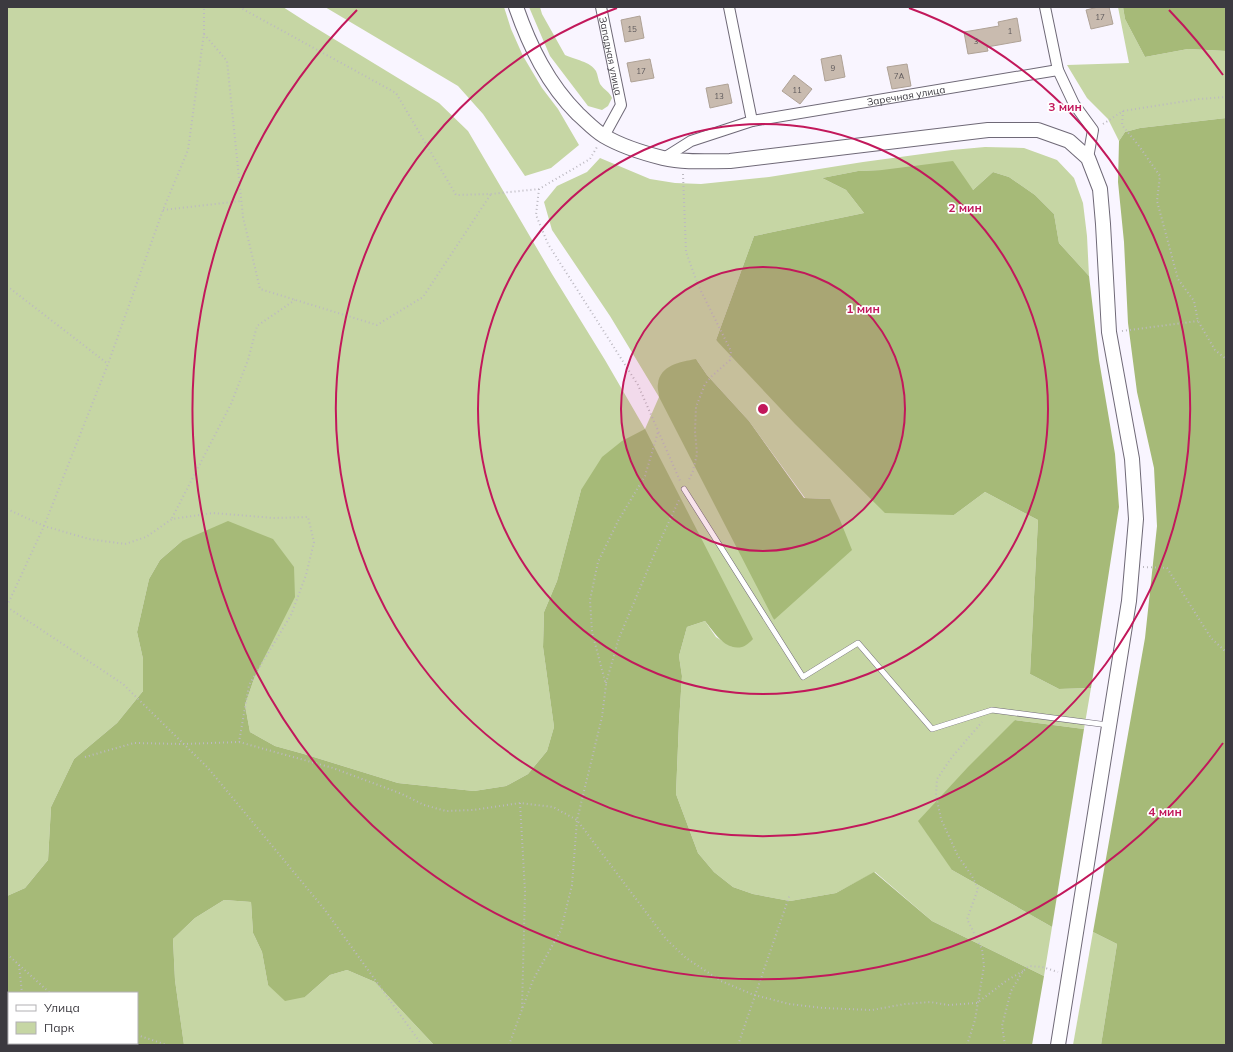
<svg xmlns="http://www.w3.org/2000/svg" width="1233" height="1052" font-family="Mulish,sans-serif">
	<rect width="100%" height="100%" fill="#f9f5ff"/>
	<g fill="#c6d6a4" fill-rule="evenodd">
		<path d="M7,7H283L311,25L439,103L468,131L552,274L605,360L645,429L659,397L610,316L552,230L544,202L557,186L587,172L600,158L650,179L675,183L701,184L769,177L863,162L952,150L985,147L1024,148L1057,160L1074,178L1083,203L1087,236L1089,276L1059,243L1054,214L1035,195L1009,177L993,172L973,190L882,170L858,171L822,178L846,190L864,213L754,236L716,340L954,515L985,492L1038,520L1030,674L1059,689L1091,688L1084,729L1015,720L952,870L1052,927L1044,976L932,921L875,872L836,893L790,901L753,894L733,887L714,872L698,853L676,794L679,722L682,676L679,656L687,627L705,621L716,637L732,647L581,490L557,581L544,612L543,647L554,727L547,751L528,774L506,786L474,791L398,783L304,754L275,746L250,732L245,705L255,676L182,541L160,560L149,579L137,632L143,659V691L117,723L74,759L51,807L48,860L25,888L7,896ZM696,359L707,375L749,421L805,498L830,499L774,620Z"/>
		<path d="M325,7H504L511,29L523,56L542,88L558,109L579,145L551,168L525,176L483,114L458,86Z"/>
		<path d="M529,7H540L542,14L565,55C574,59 591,62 596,71C598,75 598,80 600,84C604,90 610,92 612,98L608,106L602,110L588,106L550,56Z"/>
		<path d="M1118,7H1123L1125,19L1145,57L1188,49L1226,51V118L1140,128L1125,132L1119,141L1108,119L1087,98L1067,65L1129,63Z"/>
		<path d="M224,900L251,902L253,933L262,952L268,985L305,997L330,975L347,970L375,982L434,1045H184L175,980L173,939L195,918Z"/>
		<path d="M1093,932L1117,944L1101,1045H1073Z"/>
	</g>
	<g fill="#a6ba78" fill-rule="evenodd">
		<path d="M1123,7H1226V51L1188,49L1145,57L1125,19Z"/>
		<path d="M1226,118V1045H1101L1117,944L1093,932L1145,638L1157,526L1154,468L1137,392L1128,323L1124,242L1118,182L1119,141L1125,132L1140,128Z"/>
		<path d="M953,161L973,190L993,172L1009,177L1035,195L1054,214L1059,243L1089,276L1099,360L1115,454L1119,507L1091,688L1059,689L1030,674L1038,520L985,492L954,515L885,513L795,424L716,340L754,236L864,213L846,190L822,178L858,171L882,170Z"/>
		<path d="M696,359L707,375L749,421L804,498L830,499L840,520L852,550L774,620L659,397C659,393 657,388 658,384C660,365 680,362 696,359Z"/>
		<path d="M645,429L753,639C750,642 746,646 742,647C725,651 714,632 705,621L687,627L679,656L682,676L679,722L676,794L698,853L714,872L733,887L753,894L790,901L836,893L874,872L932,921L1044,976L1032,1045H434L375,982L347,970L330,975L305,997L285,1001L268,985L262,952L253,933L251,902L224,900L195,918L173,939L175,980L184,1045H7V896L25,888L48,860L51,807L74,759L117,723L143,691V659L137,632L149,579L160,560L182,541L228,521L273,539L294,567L295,597L255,676L245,705L250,732L275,746L304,754L398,783L474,791L506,786L528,774L547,751L554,727L543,647L544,612L557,581L581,490L602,457L622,441ZM9,993H137V1043H9Z"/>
		<path d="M1015,720L1084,729L1052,927L952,870L918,821L968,767Z"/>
	</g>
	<g fill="#c9bbaf" stroke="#afa296">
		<path d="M1098,7H1109L1113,24L1091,29L1086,10Z"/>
		<path d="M640,16L644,38L625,42L621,20Z"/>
		<path d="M1017,18L1021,41L987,47L988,51L968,54L964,32L999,26L998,22Z"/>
		<path d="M841,55L845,77L825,81L821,59Z"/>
		<path d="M650,59L654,78L631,82L627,63Z"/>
		<path d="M907,64L911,86L892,89L887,67Z"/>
		<path d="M794,75L812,89L800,104L782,91Z"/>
		<path d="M728,84L732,103L710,108L706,88Z"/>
	</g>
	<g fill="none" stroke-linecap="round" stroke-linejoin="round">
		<defs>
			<path id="service" d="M684,489L803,677L858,643L932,729L992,710L1108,725"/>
			<g id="minor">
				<path id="s1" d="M601,7L621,105L604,136"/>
				<path d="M1045,7L1058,70L1074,104L1093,130L1088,158"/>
				<path id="s2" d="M752,121L1058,70"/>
				<path d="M664,158L691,141L752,121L729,7"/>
			</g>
			<path id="secondary" d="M516,7C530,47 548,84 578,114C586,121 594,130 604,136C621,146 643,153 663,158C685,163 708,161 730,161L988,130H1038L1069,141L1088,158L1100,189L1103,224L1109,332L1132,459L1136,519L1129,601L1058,1045"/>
		</defs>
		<use href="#service" stroke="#6f6977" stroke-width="6"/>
		<use href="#minor" stroke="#6f6977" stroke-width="12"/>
		<use href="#secondary" stroke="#6f6977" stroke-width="16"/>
		<g stroke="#bcb9c1" stroke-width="2" stroke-dasharray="1 3" stroke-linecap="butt">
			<path d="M239,7L396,93L456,195L491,194L539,189L590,159L597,147"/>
			<path d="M204,34L227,61L243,217L260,289L377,325L423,297L491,194"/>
			<path d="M1123,111L1122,125L1139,146L1160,176L1157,201L1178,279L1194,301L1198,321L1215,350L1226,359"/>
			<path d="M1103,124L1123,111L1199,99L1226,97"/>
			<path d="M683,174L686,252L698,285L731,351L730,360L712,376L705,384L696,407L695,431L697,454L693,471L688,482"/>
			<path d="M539,189L536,215L548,244L638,385L681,483"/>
			<path d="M163,210L241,201"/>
			<path d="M7,286L108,364"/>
			<path d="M1122,331L1198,321"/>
			<path d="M7,509L44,526L89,539L125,544L146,537L172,519L213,513L274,518L308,517L314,542L306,575L291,615L249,685L239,742"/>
			<path d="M172,518L231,404L248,360L257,326L295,300"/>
			<path d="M1143,567L1167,568L1211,638L1226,652"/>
			<path d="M7,606L44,526L108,364L163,210L188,150L204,33V7"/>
			<path d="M7,607L123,684L208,768L325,910L422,1045"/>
			<path d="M606,683L619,638L659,543L680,498"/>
			<path d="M85,757L134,743L184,744L239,742L333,768L402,794L424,805L446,811L473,810L520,803L553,807L577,820L666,939L686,958L721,981L754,995L789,1004L823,1008L872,1010L905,1004L930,1002L948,1005L977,1003L1006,981L1023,971"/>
			<path d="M520,803L525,891L522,1008"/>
			<path d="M7,954L50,993"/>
			<path d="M19,965L22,993"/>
			<path d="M137,1035L167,1045"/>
			<path d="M29,1043L30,1045"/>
			<path d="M509,1045L533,980L561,930L572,885L577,820L602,717L606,685L592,632L590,600L598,562L618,521L645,476L658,432"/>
			<path d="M738,1045L790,894"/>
			<path d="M967,1045L975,1020L984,966L982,949L967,919L978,889L972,876L958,856L941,819L936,795L937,779L952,757L982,722"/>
			<path d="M1005,1045L1002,1026L1011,991L1023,971L1029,966L1042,967L1058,972"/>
		</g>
		<use href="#service" stroke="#fff" stroke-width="5"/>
		<use href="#minor" stroke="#fff" stroke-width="10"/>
		<use href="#secondary" stroke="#fff" stroke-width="14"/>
	</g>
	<circle cx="763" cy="409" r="142" fill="#c2185b" fill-opacity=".12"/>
	<g fill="none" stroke="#c2185b" stroke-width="2">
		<circle cx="763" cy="409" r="142"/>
		<circle cx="763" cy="409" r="285"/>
		<path d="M909 8A427 427 0 1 1 617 8"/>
		<path d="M1223 743A569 569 0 1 1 357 10M1169 10A569 569 0 0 1 1223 75"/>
	</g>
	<g text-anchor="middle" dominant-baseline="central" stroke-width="3.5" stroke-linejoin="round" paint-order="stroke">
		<g font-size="8" fill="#5f5a5c">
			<text x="1100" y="17">17</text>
			<text x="632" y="29">15</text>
			<text x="1010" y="31">1</text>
			<text x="976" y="41">3</text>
			<text x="833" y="68">9</text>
			<text x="641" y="71">17</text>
			<text x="899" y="76">7А</text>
			<text x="797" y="90">11</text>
			<text x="719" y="96">13</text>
		</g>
		<g font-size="10" fill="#3c3a40" stroke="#fff">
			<text stroke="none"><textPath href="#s1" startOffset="50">Западная улица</textPath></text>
			<text stroke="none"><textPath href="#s2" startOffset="156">Заречная улица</textPath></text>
		</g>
	</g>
	<circle cx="763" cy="409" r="6" fill="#c2185b" stroke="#fff" stroke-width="2"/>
	<g font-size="12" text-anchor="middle" font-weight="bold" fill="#c2185b" stroke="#fff" stroke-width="3.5" stroke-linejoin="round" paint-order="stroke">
		<text x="1065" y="111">3 мин</text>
		<text x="965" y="212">2 мин</text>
		<text x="863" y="313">1 мин</text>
		<text x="1165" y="816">4 мин</text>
	</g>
	<rect width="1233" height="1052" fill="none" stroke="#3c3a40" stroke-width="16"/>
	<rect x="8" y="992" width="130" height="52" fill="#ffffff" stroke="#b1b0b3"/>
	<rect x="16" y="1005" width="20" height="6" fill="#ffffff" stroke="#b1b0b3"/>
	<text x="44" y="1012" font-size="12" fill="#3c3a40">Улица</text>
	<rect x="16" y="1022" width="20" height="12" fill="#c6d6a4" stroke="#b1b0b3"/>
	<text x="44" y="1032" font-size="12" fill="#3c3a40">Парк</text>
</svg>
